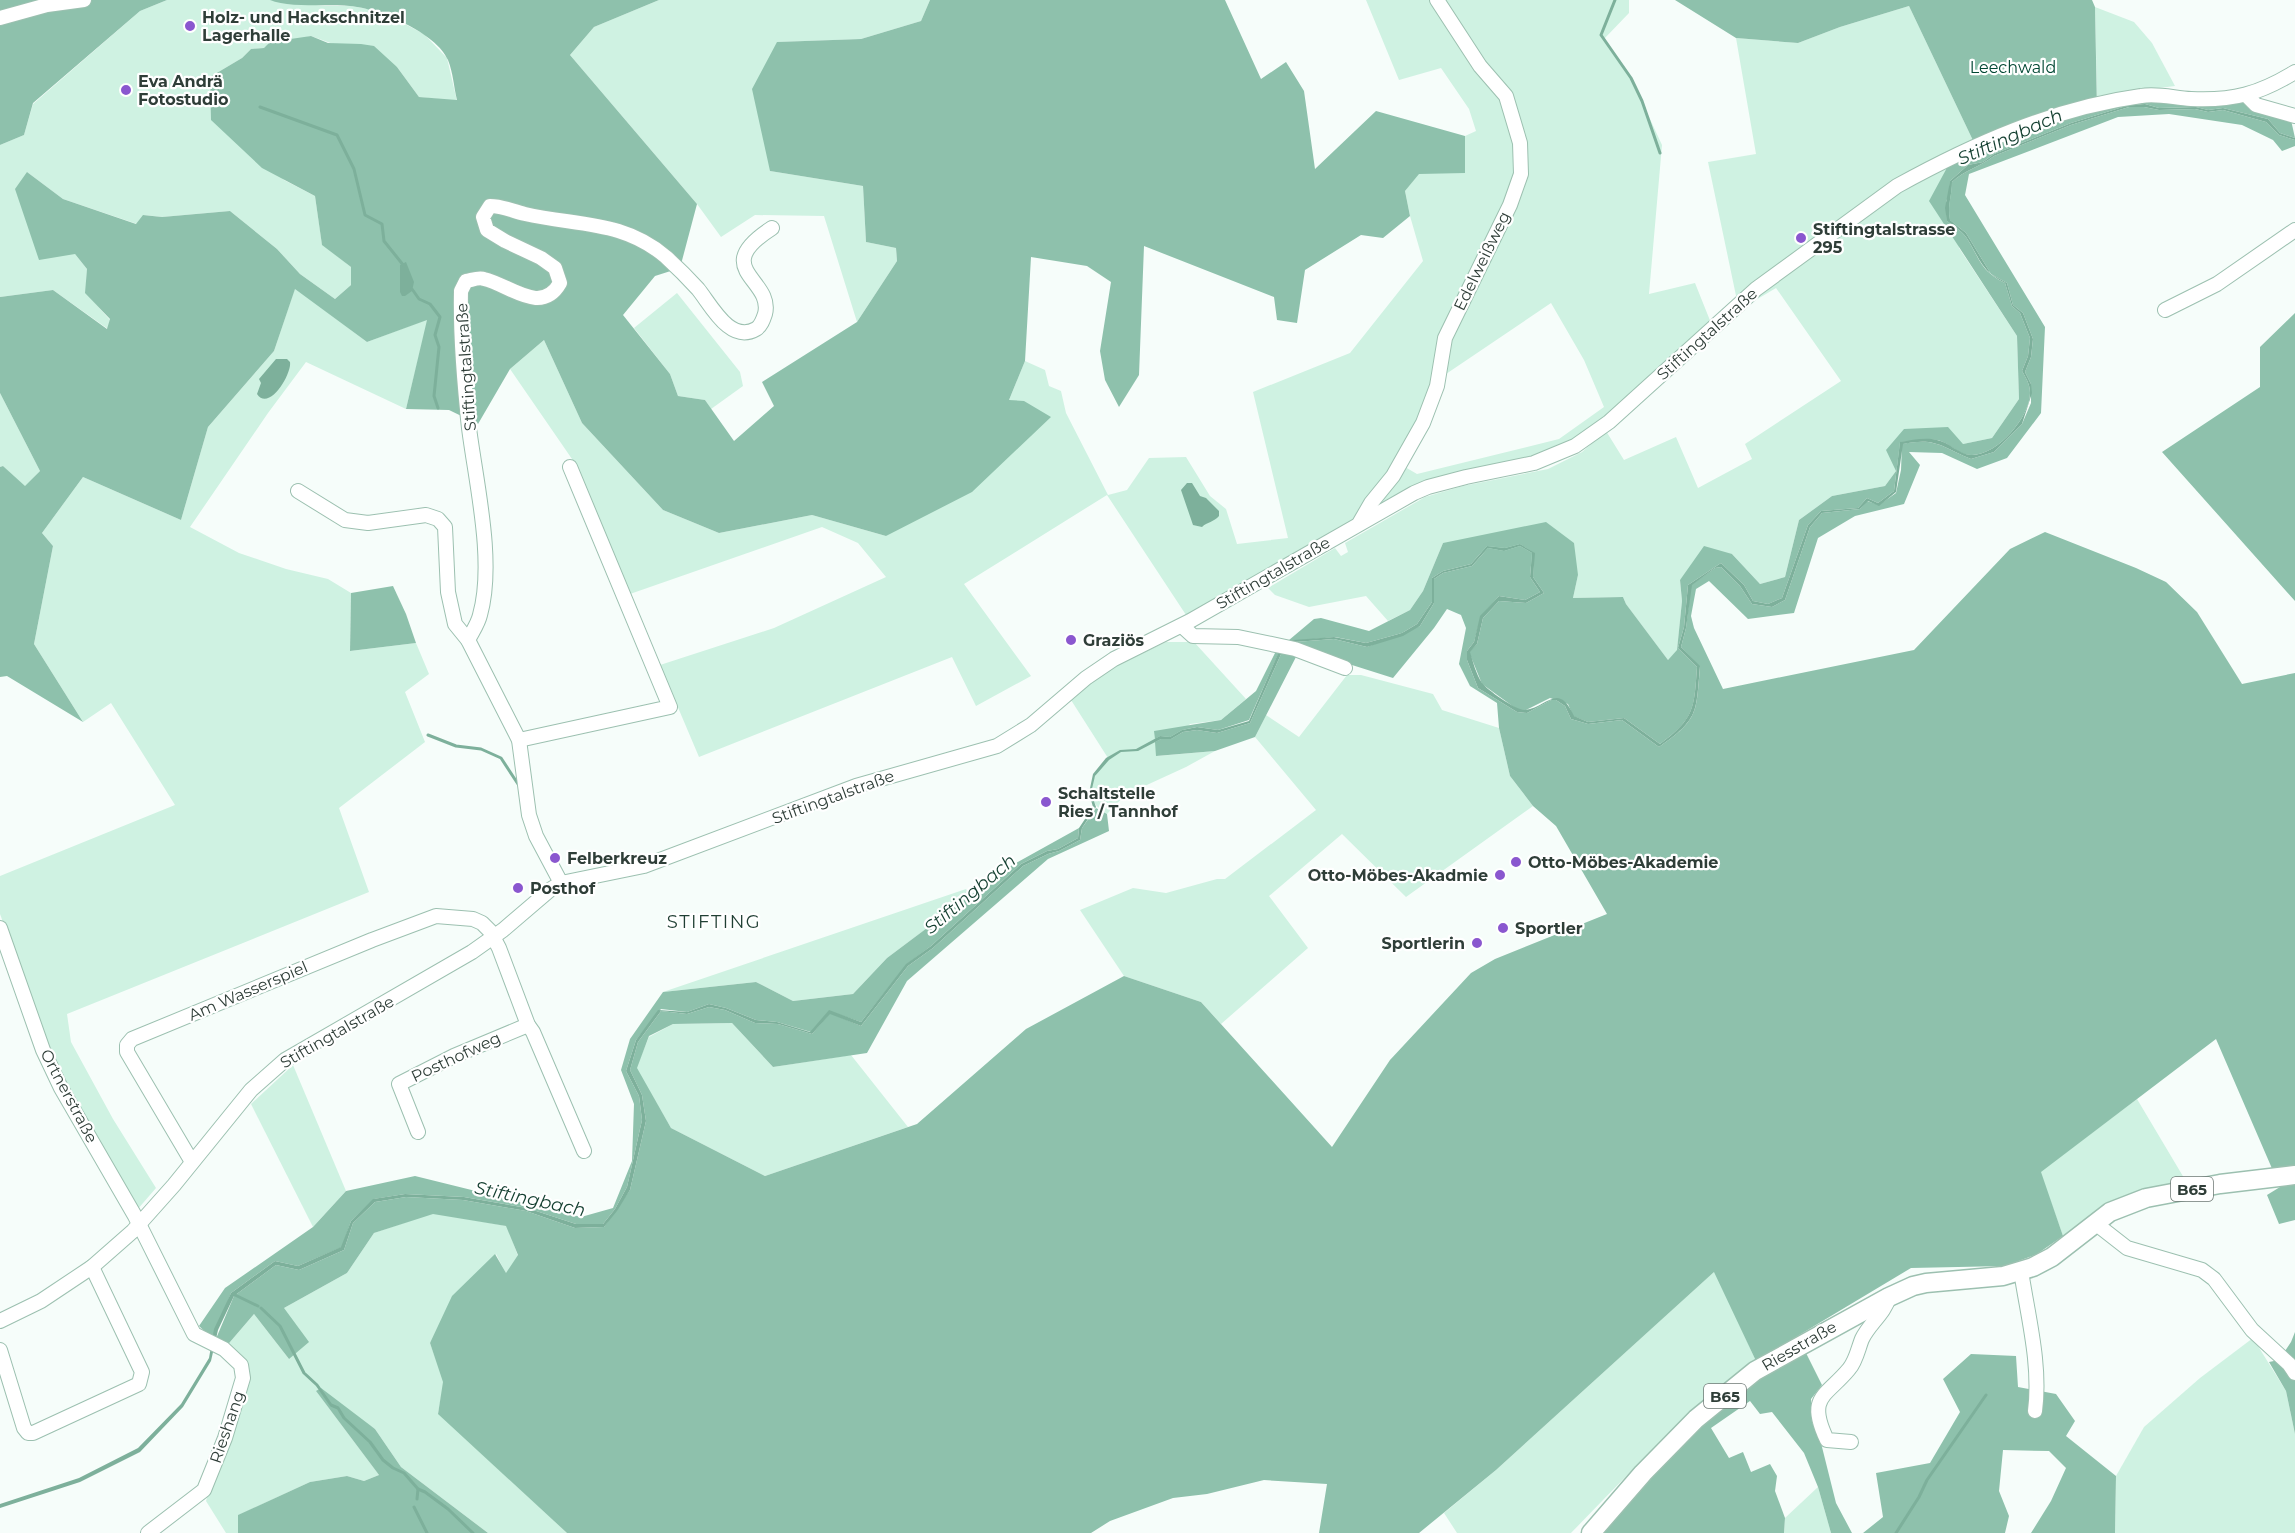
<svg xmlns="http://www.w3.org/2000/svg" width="2295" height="1533" font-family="Montserrat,sans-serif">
	<rect width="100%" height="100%" fill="#f6fdfa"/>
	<g fill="#cff2e2" fill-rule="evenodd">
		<path d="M167,0H270L325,6H351L380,11L424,34L447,58L457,101L419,97L397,67L311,36L264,48L251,49L242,58L210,77L284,180L315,196L322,244L351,267V285L335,299L300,274L277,249L230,211L162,217L144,215L137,224L63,199L27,172L75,254L87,269L86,293L110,320L108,329L53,290L0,297V145L24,135L33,104L140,11Z"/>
		<path d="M659,0H930L921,21L861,39L778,42L770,171L863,186L866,242L896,248L897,261L857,322L824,216L755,215L721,237L697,204L570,55L594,27Z"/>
		<path d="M1366,0H1629V13L1604,39L1631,78L1662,145L1649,294L1695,283L1715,333L1656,370V376L1575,446L1442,483L1190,621L1107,495L964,584L1031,676L976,706L952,657L699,757L660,665L774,628L886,577L858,543L822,527L630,594L572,459L510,369L544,340L582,423L663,510L719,533L812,515L886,536L1009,400L1025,361L1045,370L1049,386L1061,391L1066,413L1108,495L1127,490L1149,458L1186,457L1210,496L1226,509L1237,544L1288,538L1253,392L1350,353L1423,261L1410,216L1405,191L1419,173H1464L1465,136L1476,131L1469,109L1441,68L1399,80ZM1551,303L1584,360L1604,407L1559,439L1417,474L1405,467L1432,415L1446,374Z"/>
		<path d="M1909,6L1978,151L1949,165L1959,248L2017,336L2019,399L1992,438L1963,444L1904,429L1896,471L1885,486L1832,496L1799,520L1785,577L1760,584L1732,554L1680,580L1682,601L1677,651L1668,660L1626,604L1623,597L1573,598L1578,575L1443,543L1423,591L1410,610L1388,621L1366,596L1309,607L1275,595L1268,588L1335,548L1341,556L1348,552L1345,543L1425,497L1463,486L1548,469L1582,452L1606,431L1624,460L1676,437L1698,488L1752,459L1745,444L1841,381L1776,288L1739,310L1708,162L1756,154L1736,38L1798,43L1840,27Z"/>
		<path d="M2095,7L2134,22L2152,43L2175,86L2097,96Z"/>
		<path d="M295,288L367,342L428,319L406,409L306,362L268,413L190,527L239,553L286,569L328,579L351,593L350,651L416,643L429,674L405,692L425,742L339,808L369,892L67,1014L71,1042L113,1119L156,1188L137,1210L52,1057L0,914V876L175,805L111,703L83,722L34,644L53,546L42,533L83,477L181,520L208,427L274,351Z"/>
		<path d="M677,293L740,372L743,386L711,409L705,400L678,396L670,374L634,328Z"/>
		<path d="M0,393L40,471L25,487L3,466L0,467Z"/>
		<path d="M1166,642H1194L1246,699L1221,720L1190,724L1157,756L1215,751L1186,767L1125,795L1107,814C1079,797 1092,778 1108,758L1071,700L1105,671Z"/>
		<path d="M1347,675H1361L1433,694L1442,710L1499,728L1510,776L1533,806L1406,897L1342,834L1269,896L1308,948L1221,1024L1201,1002L1124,976L1080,910L1133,888L1166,893L1217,879H1225L1316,810L1255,737L1266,715L1299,737Z"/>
		<path d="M966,889L970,896L887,958L853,994L793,1001L756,982L663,992Z"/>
		<path d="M732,1023L773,1067L851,1055L908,1127L765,1176L671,1128L636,1068L649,1037L673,1024Z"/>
		<path d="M293,1065L346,1191L313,1227L251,1104Z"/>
		<path d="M2137,1099L2187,1183L2154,1188L2111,1202L2063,1236L2040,1172Z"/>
		<path d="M433,1213L507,1226L518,1256L506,1274L496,1254L430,1343L444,1382L438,1413L567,1533H488L401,1467L375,1429L316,1391L379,1475L364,1481L347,1476L310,1482L239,1515L238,1533H226L206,1501L243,1378L224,1349L254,1314L289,1359L284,1308L347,1273L374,1233Z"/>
		<path d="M1715,1271L1756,1361L1667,1434L1571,1533H1457L1444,1513L1496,1470Z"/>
		<path d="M2253,1338L2286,1391L2295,1434V1533H2115L2116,1476L2144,1427L2200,1378Z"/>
		<path d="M1818,1487L1831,1533H1784L1785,1518Z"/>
	</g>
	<g fill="#8ec1ac">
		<path d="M0,0H167L140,11L33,103L24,135L0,145Z"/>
		<path d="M270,0H659L594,27L570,55L697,204L680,268L655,276L623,315L670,374L678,396L705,400L734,441L774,406L762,382L857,322L897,261L896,248L866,242L863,186L770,171L752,89L777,42L861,39L921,21L930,0H1225L1261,79L1286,62L1304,91L1315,169L1376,111L1465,136V173L1419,174L1405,191L1410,216L1383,238L1361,235L1305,270L1297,323L1277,320L1274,297L1144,246L1139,375L1119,407L1105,380L1100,351L1111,282L1087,266L1031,257L1025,361L1009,400L1024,401L1051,417L972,492L886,536L812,515L719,533L663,510L582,423L544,340L510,369L478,424L449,410L406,409L427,320L367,342L295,289L274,351L208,427L181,520L83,477L42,533L53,546L34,644L83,722L7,676L0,677V467L3,466L25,486L40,471L0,393V297L53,290L107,329L110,319L85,293L87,269L75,254L39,260L15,189L27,172L63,199L136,224L143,215L162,217L230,211L277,249L300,274L335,299L351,285V267L322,245L315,196L262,168L211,120L210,77L242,58L251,49L264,48L270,42L311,36L328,43L361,44L374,46L397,67L419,97L457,100C454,88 453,72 448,60C437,33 378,8 350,6C328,4 288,8 270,0Z"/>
		<path d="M1675,0H2092L2095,7L2097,109L2142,100L2184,105L2248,102L2291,120L2295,138L2280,133L2268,119L2223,108L2208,110L2196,107L2159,108L2145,104L2129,105L2071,123L1994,154L1983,162L1968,165L1950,181L1949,195L1946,201L1947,221C1953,226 1961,230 1966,237C1980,258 1979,270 2005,283L2012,306L2020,313L2030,338L2028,356L2022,371C2026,378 2030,384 2030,393C2030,417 1997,456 1971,455C1958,455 1949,442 1937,440C1926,438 1912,442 1900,442L1894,491L1878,503L1867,498L1858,508L1821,511L1808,525L1782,598L1768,604L1753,601L1744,585L1721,563L1688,585L1684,627L1678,648L1697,667C1694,709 1695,718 1660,744L1624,718L1588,722L1573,716L1568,704L1550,698L1526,710H1518L1482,684L1469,652L1477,644L1483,618L1499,601L1526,603L1544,593L1533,577L1534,553L1520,544L1505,548L1487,546L1471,564L1443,571L1432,578V602L1417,624L1402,633L1366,643L1335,637L1293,641L1280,650L1249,720L1218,730L1197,727L1182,730L1170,737L1160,736L1155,739L1154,731L1221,720L1256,691L1276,651L1314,619L1321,618L1369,631L1410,610L1423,591L1443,543L1546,522L1574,543L1578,575L1573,598L1623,597L1626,604L1668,660L1677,650L1682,601L1680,580L1704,546L1732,554L1760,584L1785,577L1799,520L1832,496L1885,486L1896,471L1886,450L1904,429L1948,427L1963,444L1992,438L2019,399L2017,336L1929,201L1949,164L1978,151L1909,6L1840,27L1798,43L1736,38Z"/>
		<path d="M2129,107H2144L2159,110L2195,109L2208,112L2223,110L2266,122L2279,135L2295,140V146L2282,151L2273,140L2242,125L2169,114L2118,117L1969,174L1965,195L2045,327L2041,413L2007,458L1977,469L1942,453L1909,452L1920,465L1904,504L1855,516L1818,538L1794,613L1748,619L1709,581L1696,589L1691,616L1694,628L1723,689L1914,650L2010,549L2045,532L2136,568L2166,582L2197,612L2242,684L2295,673V1220L2279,1224L2267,1195L2280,1187L2216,1039L2041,1172L2063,1236L2037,1254L2005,1266L1911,1268L1756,1361L1714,1272L1496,1470L1419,1533H1319L1327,1484L1264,1480L1207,1494L1173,1498L1110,1521L1091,1533H567L438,1414L443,1382L430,1343L452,1296L495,1254L506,1273L518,1255L506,1226L433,1214L374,1233L347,1273L284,1308L309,1342L289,1359L254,1314L224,1349L215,1341L234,1296L276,1265L299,1270L344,1250L353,1223L375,1202L406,1197L463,1200L526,1211L575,1228L604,1227L630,1190L646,1121L642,1095L630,1070L638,1042L661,1011L687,1014L709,1007L725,1010L755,1023L778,1024L812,1034L830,1013L861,1026L908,966L933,948L1023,866L1048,854L1059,851L1080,840L1082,828L1096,808L1107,814L1109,831L1048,859L907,981L867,1053L773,1067L732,1023L673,1024L649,1036L637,1068L671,1128L765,1176L917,1124L1026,1029L1124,976L1201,1002L1332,1147L1390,1060L1471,973L1495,959L1607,914L1556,826L1533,806L1510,776L1499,728L1497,703L1470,686L1459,664L1466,628L1461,615L1447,609L1434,628L1393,678L1352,665L1306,646L1297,655L1255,737L1215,751L1156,756L1155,742L1161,739H1171L1183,732L1197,730L1217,733L1250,723L1282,652L1295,642L1334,639L1367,647L1420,626L1434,603V579L1443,573L1472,566L1488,548L1504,551L1520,546L1532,553L1530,577L1540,592L1525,600L1499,596L1481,616L1474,642L1467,651V660L1478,688L1517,712L1527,713L1551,700H1556L1565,706L1571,719L1588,724L1622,720L1659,747C1699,719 1696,713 1700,667L1681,647L1686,628L1691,585L1715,568L1721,567L1740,586L1752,604L1772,607L1785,600L1810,527L1822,513L1860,509L1867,501L1879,505L1896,493L1901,470L1902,444C1936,437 1942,447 1971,459L1994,452L2022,424L2031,403V384L2025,372L2031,357L2033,339L2023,313L2013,305L2007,283L1991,274L1966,233L1950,220C1947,206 1952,196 1952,182C1964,170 1980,167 1994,156L2071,125Z"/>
		<path d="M2295,313V601L2162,452L2260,387V347Z"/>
		<path d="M393,586L406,614L416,643L350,651L351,593Z"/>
		<path d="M1079,828L1078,838L1058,849L1047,851L1021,864L931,946L907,964L861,1022L829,1011L811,1032L777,1022L756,1020L726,1008L709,1004L687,1012L661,1009L636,1040L626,1071L639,1096L642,1120L627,1187L615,1209L603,1224H576L527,1208L464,1197L405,1194L374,1199L351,1221L342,1247L298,1266L275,1261L231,1293L213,1339L199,1326L225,1288L313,1227L346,1191L415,1176L581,1217L613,1208L632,1161L634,1104L621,1070L630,1039L663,992L756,982L793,1001L853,994L887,958L1007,868Z"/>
		<path d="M2295,1332V1434L2286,1391L2269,1362L2279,1360L2291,1342Z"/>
		<path d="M1805,1351L1822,1385L1811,1399L1812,1422L1821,1443L1836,1503L1852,1533H1831L1818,1487L1804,1453L1772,1412L1760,1414L1750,1401L1711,1428L1729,1458L1743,1452L1751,1472L1770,1464L1777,1476L1775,1491L1785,1518L1784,1533H1601L1702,1423L1777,1366Z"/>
		<path d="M1971,1354L2016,1356L2018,1387L2056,1394L2075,1421L2066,1436L2116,1476L2115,1533H2031L2051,1501L2066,1468L2049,1451L2003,1450L1999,1491L2009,1516L2005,1533H1863L1883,1517L1876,1473L1930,1463L1960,1412L1943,1379Z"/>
		<path d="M321,1388L375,1429L401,1467L488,1533H238V1515L310,1482L347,1476L364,1481L379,1475L316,1391Z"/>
	</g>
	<g fill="#7db09b">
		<path d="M2145,104L2159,108L2196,107L2208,110L2223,108L2268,119L2280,133L2295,138V140L2279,135L2266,122L2223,110L2208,112L2195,109L2159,110L2144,107H2129L2071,125L1994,156C1980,167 1964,170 1952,182C1952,196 1947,206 1950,220L1966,233L1991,274L2007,283L2013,305L2023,313L2033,339L2031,357L2025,372L2031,384L2032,393L2022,424L1994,452L1971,459C1942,447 1936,437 1903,444L1896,492L1879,506L1868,501L1860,509L1822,513L1810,527L1785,600L1772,607L1752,604L1740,586L1721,567L1715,568L1692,585L1686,628L1681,647L1700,666C1696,713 1699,719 1659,747L1622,720L1588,724L1571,719L1565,706L1556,700H1551L1527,713L1517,712L1478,688L1467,660V651L1474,642L1480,616L1499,596L1525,600L1540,592L1530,577L1532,553L1520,546L1504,551L1488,548L1472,566L1443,573L1434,579V603L1420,626L1403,636L1367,647L1334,639L1295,642L1282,652L1250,723L1217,733L1197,730L1183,732L1171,739H1161L1138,751L1121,752L1109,760L1095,776L1091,793L1096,807L1082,828L1080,840L1059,851L1048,854L1023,866L933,948L908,966L861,1026L830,1014L812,1034L778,1024L755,1023L725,1010L709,1007L687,1014L661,1011L638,1042L630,1070L642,1095L646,1121L630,1190L617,1211L604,1227L575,1228L526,1211L463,1200L406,1197L375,1202L353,1223L344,1250L299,1270L276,1265L234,1296L218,1330L211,1361L183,1407L140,1452L80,1482L0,1508V1504L79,1478L138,1448L181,1404L209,1358L214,1329L231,1293L275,1261L298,1266L341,1247L351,1221L373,1199L405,1194L464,1197L527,1208L576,1224H603L615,1209L627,1187L642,1120L639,1096L626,1071L636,1040L658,1010L687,1012L709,1004L726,1008L756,1020L777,1022L810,1032L829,1010L861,1022L906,964L931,946L1021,864L1047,851L1058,849L1078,838L1079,828L1093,807L1089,793L1093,774L1106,758L1120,750L1136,749L1160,736L1170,737L1182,730L1197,727L1218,730L1249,721L1280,649L1293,640L1334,637L1366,643L1402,633L1417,624L1432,602V578L1443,571L1471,564L1487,546L1505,548L1520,544L1535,553L1533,577L1544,593L1526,603L1499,601L1483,618L1477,644L1470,652C1473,662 1476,674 1482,683C1486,689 1517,711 1525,710C1548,707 1558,681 1574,716L1588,722L1624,718L1660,744C1695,718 1694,708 1697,667L1678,648L1684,627L1688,585L1721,563L1744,585L1753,601L1768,604L1782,598L1808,525L1821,511L1858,508L1867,498L1878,503L1894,491L1900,442C1912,440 1926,437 1937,440C1949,442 1958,454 1971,455C1997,456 2030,417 2030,393C2030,384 2026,378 2022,371L2028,356L2030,338L2020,313L2012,306L2005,283C1980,270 1980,258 1966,237C1961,230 1953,226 1947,221L1945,208L1950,181L1968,165L1983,162L1994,154L2071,123L2129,105Z"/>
		<path d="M406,262L414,282L412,291L405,296H402L400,292V265Z"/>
		<path d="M276,359H287L290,362C292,374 269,412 257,394L261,383L259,379Z"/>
		<path d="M1187,483H1192L1200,496L1206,498L1219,511V516C1214,522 1207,522 1202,527L1193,525L1181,490Z"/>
	</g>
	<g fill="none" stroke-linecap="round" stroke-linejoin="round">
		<g stroke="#7db09b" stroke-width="3">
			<path d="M1615,0L1601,35L1631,78L1642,101L1660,153"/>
			<path d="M260,107L337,135L354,169L365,215L382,224L384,241L404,266"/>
			<path d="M412,289L419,299L430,304L440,317L435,335L439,347L434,396L438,408"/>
			<path d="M428,735L456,746L481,749L501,758L518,784"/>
			<path d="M233,1294L258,1306"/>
			<path d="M261,1308L280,1326L304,1373L317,1385L331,1405L338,1408L344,1418L370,1442L383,1460L393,1468L404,1473L418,1489L425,1492L448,1509L473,1533"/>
			<path d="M417,1499L418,1489"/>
			<path d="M414,1507L427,1533"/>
			<path d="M1896,1533L1919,1497L1927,1480L1986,1395"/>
		</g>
		<defs>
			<g id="minor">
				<path d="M0,18L47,5L84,0"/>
				<path d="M2247,96L2256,105L2295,116"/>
				<path d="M2165,310L2217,284L2295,230"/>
				<path d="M298,491L345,520L368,523L426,515L438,519L445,527L448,592L455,624L468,640L519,740L529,815L536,836L561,883"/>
				<path d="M1360,522L1371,503L1393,476L1423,423L1437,386L1445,338L1510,205L1521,174L1520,143L1506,96L1480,66L1437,0"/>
				<path d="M1182,626L1193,636L1238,637L1295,649L1345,668"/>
				<path d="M468,640C472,632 478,624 480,615C495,562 476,483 469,428C464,383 460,336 461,291L466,281C472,280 479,277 484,279C510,285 541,316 560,283L555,268L541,258L505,241L487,230L483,217L490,206C503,206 512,211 525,214C576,226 623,220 666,257C677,267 688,278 698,289C711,305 730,344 756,329C761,326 763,320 765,314C774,279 708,269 772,228"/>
				<path d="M519,740L670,707L570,467"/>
				<path d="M0,928L43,1050L61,1088L135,1216L194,1334L224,1349L241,1365L243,1378L225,1438L204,1490L148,1533"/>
				<path d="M418,1132L399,1084L454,1056L528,1025"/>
				<path d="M192,1162L127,1052V1045L132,1039L372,940L436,916L473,919L482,923L490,931L499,948L528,1025L533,1032L584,1151"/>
				<path d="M2095,1223L2127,1248L2202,1270L2214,1279L2252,1330L2289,1364L2295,1373"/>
				<path d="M2021,1271C2028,1317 2041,1365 2035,1411"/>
				<path d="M0,1321L41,1301L92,1267L133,1231L174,1185L251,1090L285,1060L472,952L503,930L551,889L561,883L644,866L856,786L997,746L1031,725L1086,678L1114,659L1190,621L1414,493L1428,487L1466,477L1534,463L1575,446L1609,422L1756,289L1897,186C1973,144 2054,108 2141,96C2157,93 2174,98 2191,99C2233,101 2259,94 2295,72"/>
				<path d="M0,1350L24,1428L28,1433H33L139,1384L142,1372L92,1267"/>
				<path d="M1851,1442L1827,1440C1806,1396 1826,1397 1849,1369C1856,1361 1858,1349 1862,1339C1869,1324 1885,1313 1889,1297"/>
			</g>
			<path id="major" d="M1591,1533L1643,1473L1696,1419L1755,1371L1889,1297L1913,1286L1926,1283L2003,1276L2033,1267L2052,1257L2110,1212L2146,1198L2220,1184L2295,1175"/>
		</defs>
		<use href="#minor" stroke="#9cc0b0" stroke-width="16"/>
		<use href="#major" stroke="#9cc0b0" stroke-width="21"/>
		<use href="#minor" stroke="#fff" stroke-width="14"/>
		<use href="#major" stroke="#fff" stroke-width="18"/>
	</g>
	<g fill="#8a57cf" stroke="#fff" stroke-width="2">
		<circle cx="190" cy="26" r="6"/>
		<circle cx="126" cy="90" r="6"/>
		<circle cx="1801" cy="238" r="6"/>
		<circle cx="1071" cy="640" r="6"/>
		<circle cx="1046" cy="802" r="6"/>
		<circle cx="555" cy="858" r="6"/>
		<circle cx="1516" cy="862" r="6"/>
		<circle cx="1500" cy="875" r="6"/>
		<circle cx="518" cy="888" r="6"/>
		<circle cx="1503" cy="928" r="6"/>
		<circle cx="1477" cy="943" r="6"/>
	</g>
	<g text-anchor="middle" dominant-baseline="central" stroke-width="4.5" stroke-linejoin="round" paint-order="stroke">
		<g fill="#fff" stroke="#6d7874" stroke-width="1.5">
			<rect x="2171" y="1177" width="42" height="24" rx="4.5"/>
			<rect x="1704" y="1384" width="42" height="24" rx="4.5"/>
		</g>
		<g font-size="15" font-weight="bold" fill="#2f3e38">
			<text x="2192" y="1189">B65</text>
			<text x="1725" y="1396">B65</text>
		</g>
		<g font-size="16" font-weight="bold" fill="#2f3e38" stroke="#fff" text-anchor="start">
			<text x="202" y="17">Holz- und Hackschnitzel<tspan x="202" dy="18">Lagerhalle</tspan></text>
			<text x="138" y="81">Eva Andrä<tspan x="138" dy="18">Fotostudio</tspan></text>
			<text x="1813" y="229">Stiftingtalstrasse<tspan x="1813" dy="18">295</tspan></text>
			<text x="1083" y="640">Graziös</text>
			<text x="1058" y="793">Schaltstelle<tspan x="1058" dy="18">Ries / Tannhof</tspan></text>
			<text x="567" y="858">Felberkreuz</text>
			<text x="1528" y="862">Otto-Möbes-Akademie</text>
			<text x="1488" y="875" text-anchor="end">Otto-Möbes-Akadmie</text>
			<text x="530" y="888">Posthof</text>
			<text x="1515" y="928">Sportler</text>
			<text x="1465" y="943" text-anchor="end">Sportlerin</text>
		</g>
		<g font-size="16" fill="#004733" stroke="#fff">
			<text x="2013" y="67">Leechwald</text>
		</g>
		<g font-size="16" fill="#2f3e38" stroke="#fff">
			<text transform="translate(1482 261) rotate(-64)">Edelweißweg</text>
			<text transform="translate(1707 334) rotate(-42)">Stiftingtalstraße</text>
			<text transform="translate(466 367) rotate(-94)">Stiftingtalstraße</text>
			<text transform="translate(1273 573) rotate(-30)">Stiftingtalstraße</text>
			<text transform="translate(833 797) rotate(-20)">Stiftingtalstraße</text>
			<text transform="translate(248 991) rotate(-23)">Am Wasserspiel</text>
			<text transform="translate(337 1032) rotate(-30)">Stiftingtalstraße</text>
			<text transform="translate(456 1057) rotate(-25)">Posthofweg</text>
			<text transform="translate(69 1096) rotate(62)">Ortnerstraße</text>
			<text transform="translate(1799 1346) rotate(-30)">Riesstraße</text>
			<text transform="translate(227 1427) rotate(-71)">Rieshang</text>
		</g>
		<g font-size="18" font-style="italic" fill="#133f30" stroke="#fff">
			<text transform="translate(2010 137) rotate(-24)">Stiftingbach</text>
			<text transform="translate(970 894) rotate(-40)">Stiftingbach</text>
			<text transform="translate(530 1199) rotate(12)">Stiftingbach</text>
		</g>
		<g font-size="18" letter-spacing="1.5" fill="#1f3f33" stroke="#fff">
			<text x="714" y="922">STIFTING</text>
		</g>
	</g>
</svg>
